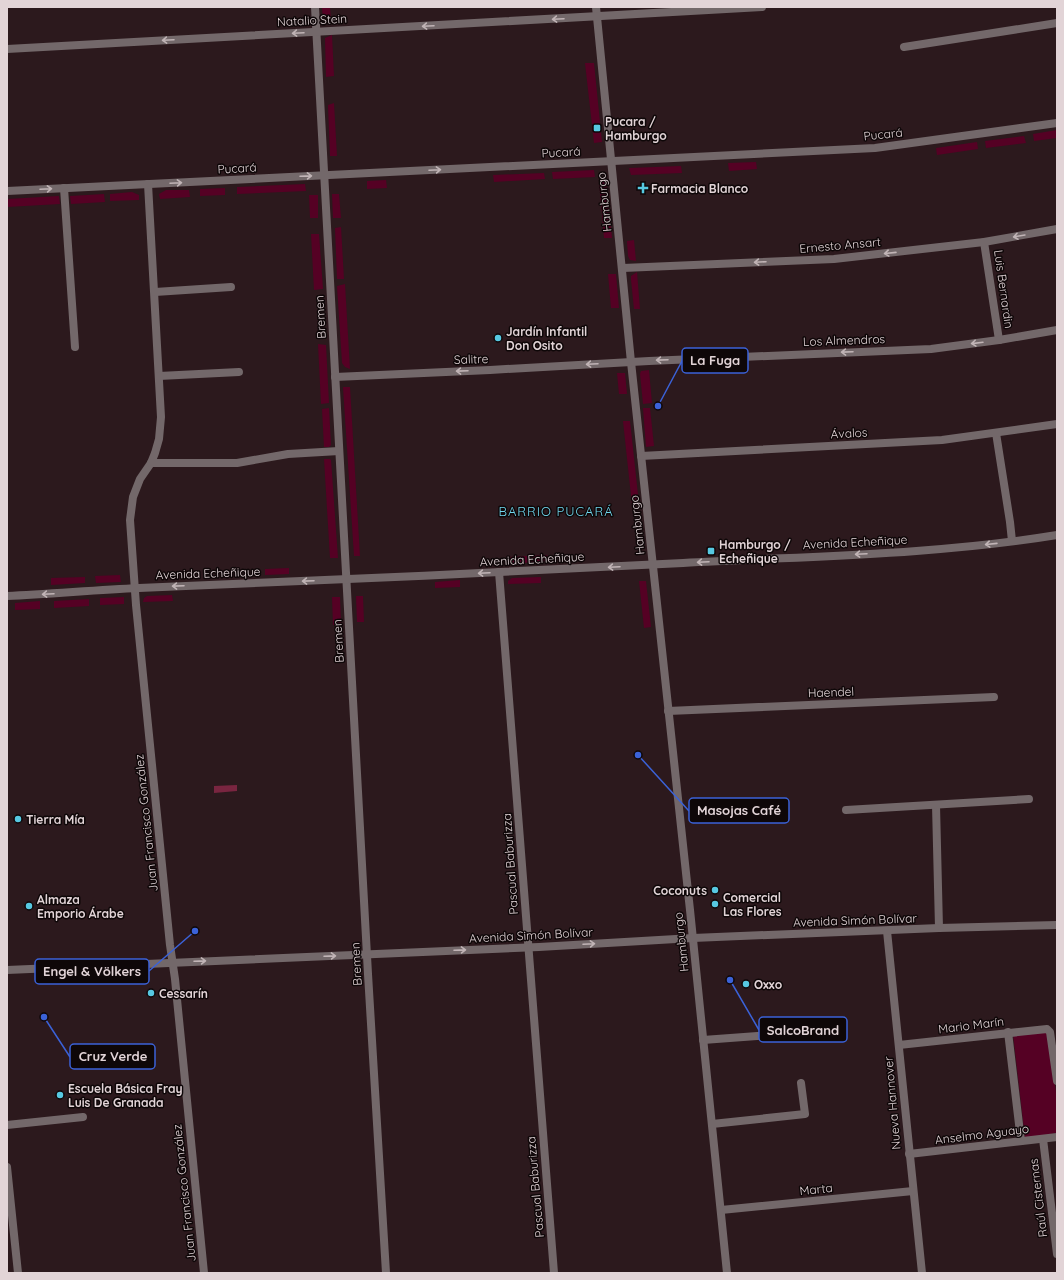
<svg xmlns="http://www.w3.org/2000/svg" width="1064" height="1280" font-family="Quicksand,sans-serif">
	<rect width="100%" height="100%" fill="#2c191d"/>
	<g fill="#550124">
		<path d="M322,7H330L331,20L323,21Z"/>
		<path d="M332,35L334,76L326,77L325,38Z"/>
		<path d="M585,63H594L602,142L594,143Z"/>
		<path d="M334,103L337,156H330L328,105Z"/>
		<path d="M1057,130V138L1034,141L1033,134Z"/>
		<path d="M1024,136L1026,143L986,148L985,141Z"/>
		<path d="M977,142L978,149L937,155L936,148Z"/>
		<path d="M756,162L757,169L729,171L728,163Z"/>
		<path d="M681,166L682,173L631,175L629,168Z"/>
		<path d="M594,170L595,177L553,179L552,172Z"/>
		<path d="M544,173L545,179L494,182L493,175Z"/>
		<path d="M386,180L387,188L367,189V181Z"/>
		<path d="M599,181H606L612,238H604Z"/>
		<path d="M305,184L306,191L237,194V187Z"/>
		<path d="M225,188V195L200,196V189Z"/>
		<path d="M166,190H189L190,197L160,199L159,194Z"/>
		<path d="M132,192L139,195V200L110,201V194Z"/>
		<path d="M104,194L105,202L71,204L70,196Z"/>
		<path d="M332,194H339L341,218H333Z"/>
		<path d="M309,195H318V218H310Z"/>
		<path d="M59,196L60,204L7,207V199Z"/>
		<path d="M341,227L344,279H337L335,228Z"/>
		<path d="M311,234H319L323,289L314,290Z"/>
		<path d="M634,240L636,261L630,260L628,256L627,241Z"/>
		<path d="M637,272L640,309H634L631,280V276Z"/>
		<path d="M608,274H616L619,308H611Z"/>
		<path d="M345,284L350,369L345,367L342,363L337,286Z"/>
		<path d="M318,344L326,345L329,403L321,404Z"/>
		<path d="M649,370L652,403L643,404L640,374L641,371Z"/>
		<path d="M617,373H625L627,394H619Z"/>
		<path d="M343,387H350L360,556H354Z"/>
		<path d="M329,408L331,445L329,447H324L322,409Z"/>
		<path d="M643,408H650L654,446L646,447Z"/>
		<path d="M623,421H630L639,504L632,505Z"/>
		<path d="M324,459H330L331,460L338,558H330Z"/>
		<path d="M547,555L548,561L509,564V557Z"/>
		<path d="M289,568V574L265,575V569Z"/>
		<path d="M120,575L121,582L96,583L95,576Z"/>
		<path d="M85,577V583L51,585V578Z"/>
		<path d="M541,577V583L508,584V581L512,578Z"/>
		<path d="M460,580V587L435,588V582Z"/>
		<path d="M639,581H646L651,627L644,628Z"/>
		<path d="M172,595L173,601L143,602L144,598L147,596Z"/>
		<path d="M356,596H363L364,622H357Z"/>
		<path d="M124,597V604L100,605V598Z"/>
		<path d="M332,597H340L341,624L333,625Z"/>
		<path d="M89,599V606L54,608V601Z"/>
		<path d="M40,601V609L15,610V603Z"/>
		<path d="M1048,1032L1057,1100V1133L1025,1138L1013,1034Z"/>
	</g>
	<path fill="#792540" d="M237,785V791L214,793V786Z"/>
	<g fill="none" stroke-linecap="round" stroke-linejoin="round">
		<g stroke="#73686a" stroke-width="8">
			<path d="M315,7L368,974L386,1273"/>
			<path d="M596,7L631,362L690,910L727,1273"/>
			<path d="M904,47L1057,23"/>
			<path d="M7,49L762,7"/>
			<path d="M148,184L161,417L159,439L155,453L151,463L140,479L133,497L130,520L136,605L170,945L175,979L204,1273"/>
			<path d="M64,188L75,347"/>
			<path d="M7,191L875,148L1057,123"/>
			<path d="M984,242L999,340"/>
			<path d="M623,268L834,259L984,242L1057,229"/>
			<path d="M155,292L231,287"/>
			<path d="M159,376L239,372"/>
			<path d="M335,377L490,370L649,361L931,349L999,340L1057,330"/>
			<path d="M996,433L1010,522L1012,541"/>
			<path d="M641,456L942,440L1057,424"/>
			<path d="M151,463H237L288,454L339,451"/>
			<path d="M499,572L554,1273"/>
			<path d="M668,711L994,697"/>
			<path d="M936,805L939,928"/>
			<path d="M846,810L1029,799"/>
			<path d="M887,931L922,1273"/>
			<path d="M1008,1032L1021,1141"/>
			<path d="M703,1040L828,1031"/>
			<path d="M899,1045L1047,1029L1050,1032L1057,1081"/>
			<path d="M712,1124L805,1114L801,1083"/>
			<path d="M7,1125L83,1117"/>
			<path d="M1043,1139L1057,1254"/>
			<path d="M909,1154L1057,1137"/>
			<path d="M721,1210L913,1191"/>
		</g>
		<g stroke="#73686a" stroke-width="8">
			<path d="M7,596C51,594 95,590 139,588C320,580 502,573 683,563C807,556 935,555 1057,535"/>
			<path d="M7,970L539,947L693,938L939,928L1057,925"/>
			<path d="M7,1167L18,1273"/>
		</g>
	</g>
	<defs><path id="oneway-shaft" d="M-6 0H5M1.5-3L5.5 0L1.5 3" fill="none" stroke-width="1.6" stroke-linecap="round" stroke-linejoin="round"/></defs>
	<g stroke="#c1b4b6">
		<use href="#oneway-shaft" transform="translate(558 19) rotate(177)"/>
		<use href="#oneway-shaft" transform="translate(428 26) rotate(177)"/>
		<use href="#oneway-shaft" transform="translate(298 33) rotate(177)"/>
		<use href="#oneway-shaft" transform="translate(168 40) rotate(177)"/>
		<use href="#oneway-shaft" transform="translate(435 170) rotate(-3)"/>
		<use href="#oneway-shaft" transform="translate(306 176) rotate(-2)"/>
		<use href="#oneway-shaft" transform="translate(176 183) rotate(-3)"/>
		<use href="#oneway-shaft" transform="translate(46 189) rotate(-3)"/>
		<use href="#oneway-shaft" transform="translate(1019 236) rotate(170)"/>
		<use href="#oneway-shaft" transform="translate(890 253) rotate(174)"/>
		<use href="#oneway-shaft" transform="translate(760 262) rotate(177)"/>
		<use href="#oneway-shaft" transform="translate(977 343) rotate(173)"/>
		<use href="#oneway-shaft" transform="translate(847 352) rotate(178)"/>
		<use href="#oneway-shaft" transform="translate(662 360) rotate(178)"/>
		<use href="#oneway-shaft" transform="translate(592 364) rotate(177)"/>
		<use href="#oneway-shaft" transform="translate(462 371) rotate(178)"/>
		<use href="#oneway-shaft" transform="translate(991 544) rotate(174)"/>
		<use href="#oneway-shaft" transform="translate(861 554) rotate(177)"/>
		<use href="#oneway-shaft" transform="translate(703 562) rotate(177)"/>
		<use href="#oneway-shaft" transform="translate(614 567) rotate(177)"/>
		<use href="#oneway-shaft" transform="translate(484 573) rotate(177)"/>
		<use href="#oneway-shaft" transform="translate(308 581) rotate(178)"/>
		<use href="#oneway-shaft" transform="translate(178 586) rotate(178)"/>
		<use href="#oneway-shaft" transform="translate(48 594) rotate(177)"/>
		<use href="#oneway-shaft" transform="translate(589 944) rotate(-3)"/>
		<use href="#oneway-shaft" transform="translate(460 950) rotate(-2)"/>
		<use href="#oneway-shaft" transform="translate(330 956) rotate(-2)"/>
		<use href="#oneway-shaft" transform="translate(200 961) rotate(-2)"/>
	</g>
	<g fill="#57c9e2" stroke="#0e0708" stroke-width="1.5">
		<rect x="593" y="124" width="8" height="8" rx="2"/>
		<path d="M641 182h4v4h4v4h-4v4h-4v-4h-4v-4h4z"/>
		<circle cx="498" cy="338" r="4"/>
		<rect x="707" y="547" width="8" height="8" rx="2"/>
		<circle cx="18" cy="819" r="4"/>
		<circle cx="715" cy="890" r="4"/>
		<circle cx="715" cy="904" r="4"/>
		<circle cx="29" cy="906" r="4"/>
		<circle cx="746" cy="984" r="4"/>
		<circle cx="151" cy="993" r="4"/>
		<circle cx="60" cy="1095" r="4"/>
	</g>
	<g text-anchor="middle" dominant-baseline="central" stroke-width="3" stroke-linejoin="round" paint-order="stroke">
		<g font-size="12" fill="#e2d4d7" stroke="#0e0708">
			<text transform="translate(312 20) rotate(-3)">Natalio Stein</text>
			<text transform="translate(883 134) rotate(-6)">Pucará</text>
			<text transform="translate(561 152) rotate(-3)">Pucará</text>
			<text transform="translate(237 168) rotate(-3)">Pucará</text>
			<text transform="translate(604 202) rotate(-96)">Hamburgo</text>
			<text transform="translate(840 245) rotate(-5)">Ernesto Ansart</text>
			<text transform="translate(1004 289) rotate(82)">Luis Bernardin</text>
			<text transform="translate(320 317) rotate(-93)">Bremen</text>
			<text transform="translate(844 340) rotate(-2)">Los Almendros</text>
			<text transform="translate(471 359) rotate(-2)">Salitre</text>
			<text transform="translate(849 433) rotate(-3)">Ávalos</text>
			<text transform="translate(637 525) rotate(-96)">Hamburgo</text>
			<text transform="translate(855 542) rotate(-3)">Avenida Echeñique</text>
			<text transform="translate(532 559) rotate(-3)">Avenida Echeñique</text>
			<text transform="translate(208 573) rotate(-2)">Avenida Echeñique</text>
			<text transform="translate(338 641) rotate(-93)">Bremen</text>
			<text transform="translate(831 692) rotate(-2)">Haendel</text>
			<text transform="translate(146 823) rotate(-96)">Juan Francisco González</text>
			<text transform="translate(510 864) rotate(-94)">Pascual Baburizza</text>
			<text transform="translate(855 920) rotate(-2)">Avenida Simón Bolívar</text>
			<text transform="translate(531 935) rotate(-3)">Avenida Simón Bolívar</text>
			<text transform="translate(681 942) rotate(-96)">Hamburgo</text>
			<text transform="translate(356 964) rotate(-93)">Bremen</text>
			<text transform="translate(971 1025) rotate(-7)">Mario Marín</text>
			<text transform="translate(892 1103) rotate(-95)">Nueva Hannover</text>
			<text transform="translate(982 1134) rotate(-7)">Anselmo Aguayo</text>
			<text transform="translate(535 1187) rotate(-95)">Pascual Baburizza</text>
			<text transform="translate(816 1189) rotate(-6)">Marta</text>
			<text transform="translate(184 1193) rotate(-96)">Juan Francisco González</text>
			<text transform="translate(1038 1198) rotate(-97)">Raúl Cisternas</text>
		</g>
		<g font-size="12" font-weight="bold" fill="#e2d4d7" stroke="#0e0708" text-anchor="start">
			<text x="605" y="121">Pucara /<tspan x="605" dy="14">Hamburgo</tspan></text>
			<text x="651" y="188">Farmacia Blanco</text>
			<text x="506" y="331">Jardín Infantil<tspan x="506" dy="14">Don Osito</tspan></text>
			<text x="719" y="544">Hamburgo /<tspan x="719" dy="14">Echeñique</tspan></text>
			<text x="26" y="819">Tierra Mía</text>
			<text x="707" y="890" text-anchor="end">Coconuts</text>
			<text x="723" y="897">Comercial<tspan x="723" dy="14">Las Flores</tspan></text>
			<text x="37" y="899">Almaza<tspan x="37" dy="14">Emporio Árabe</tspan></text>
			<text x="754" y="984">Oxxo</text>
			<text x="159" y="993">Cessarín</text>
			<text x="68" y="1088">Escuela Básica Fray<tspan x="68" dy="14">Luis De Granada</tspan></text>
		</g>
		<g font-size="13" letter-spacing="1" fill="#71d7ee" stroke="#0e0708">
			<text x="556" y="511">BARRIO PUCARÁ</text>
		</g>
	</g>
	<path fill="none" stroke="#3b62d8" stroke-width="1.5" d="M658 406L682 361M638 755L689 811M195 931L149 971M730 980L759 1030M44 1017L70 1057"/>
	<g fill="#3b62d8" stroke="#0e0708" stroke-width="1.5">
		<circle cx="658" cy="406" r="4"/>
		<circle cx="638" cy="755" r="4"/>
		<circle cx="195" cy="931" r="4"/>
		<circle cx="730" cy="980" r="4"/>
		<circle cx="44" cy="1017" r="4"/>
	</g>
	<g fill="#0e0708" stroke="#3b62d8" stroke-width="1.5">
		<rect x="682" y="348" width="66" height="25" rx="4"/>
		<rect x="689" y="798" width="100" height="25" rx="4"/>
		<rect x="35" y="959" width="114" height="25" rx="4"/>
		<rect x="759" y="1017" width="88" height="25" rx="4"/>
		<rect x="70" y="1044" width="85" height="25" rx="4"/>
	</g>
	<g font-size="13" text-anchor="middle" font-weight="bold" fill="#e2d4d7">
		<text x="715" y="365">La Fuga</text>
		<text x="739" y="815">Masojas Café</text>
		<text x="92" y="976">Engel &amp; Völkers</text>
		<text x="803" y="1035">SalcoBrand</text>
		<text x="113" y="1061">Cruz Verde</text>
	</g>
	<rect width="1064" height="1280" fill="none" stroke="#e2d4d7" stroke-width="16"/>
</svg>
